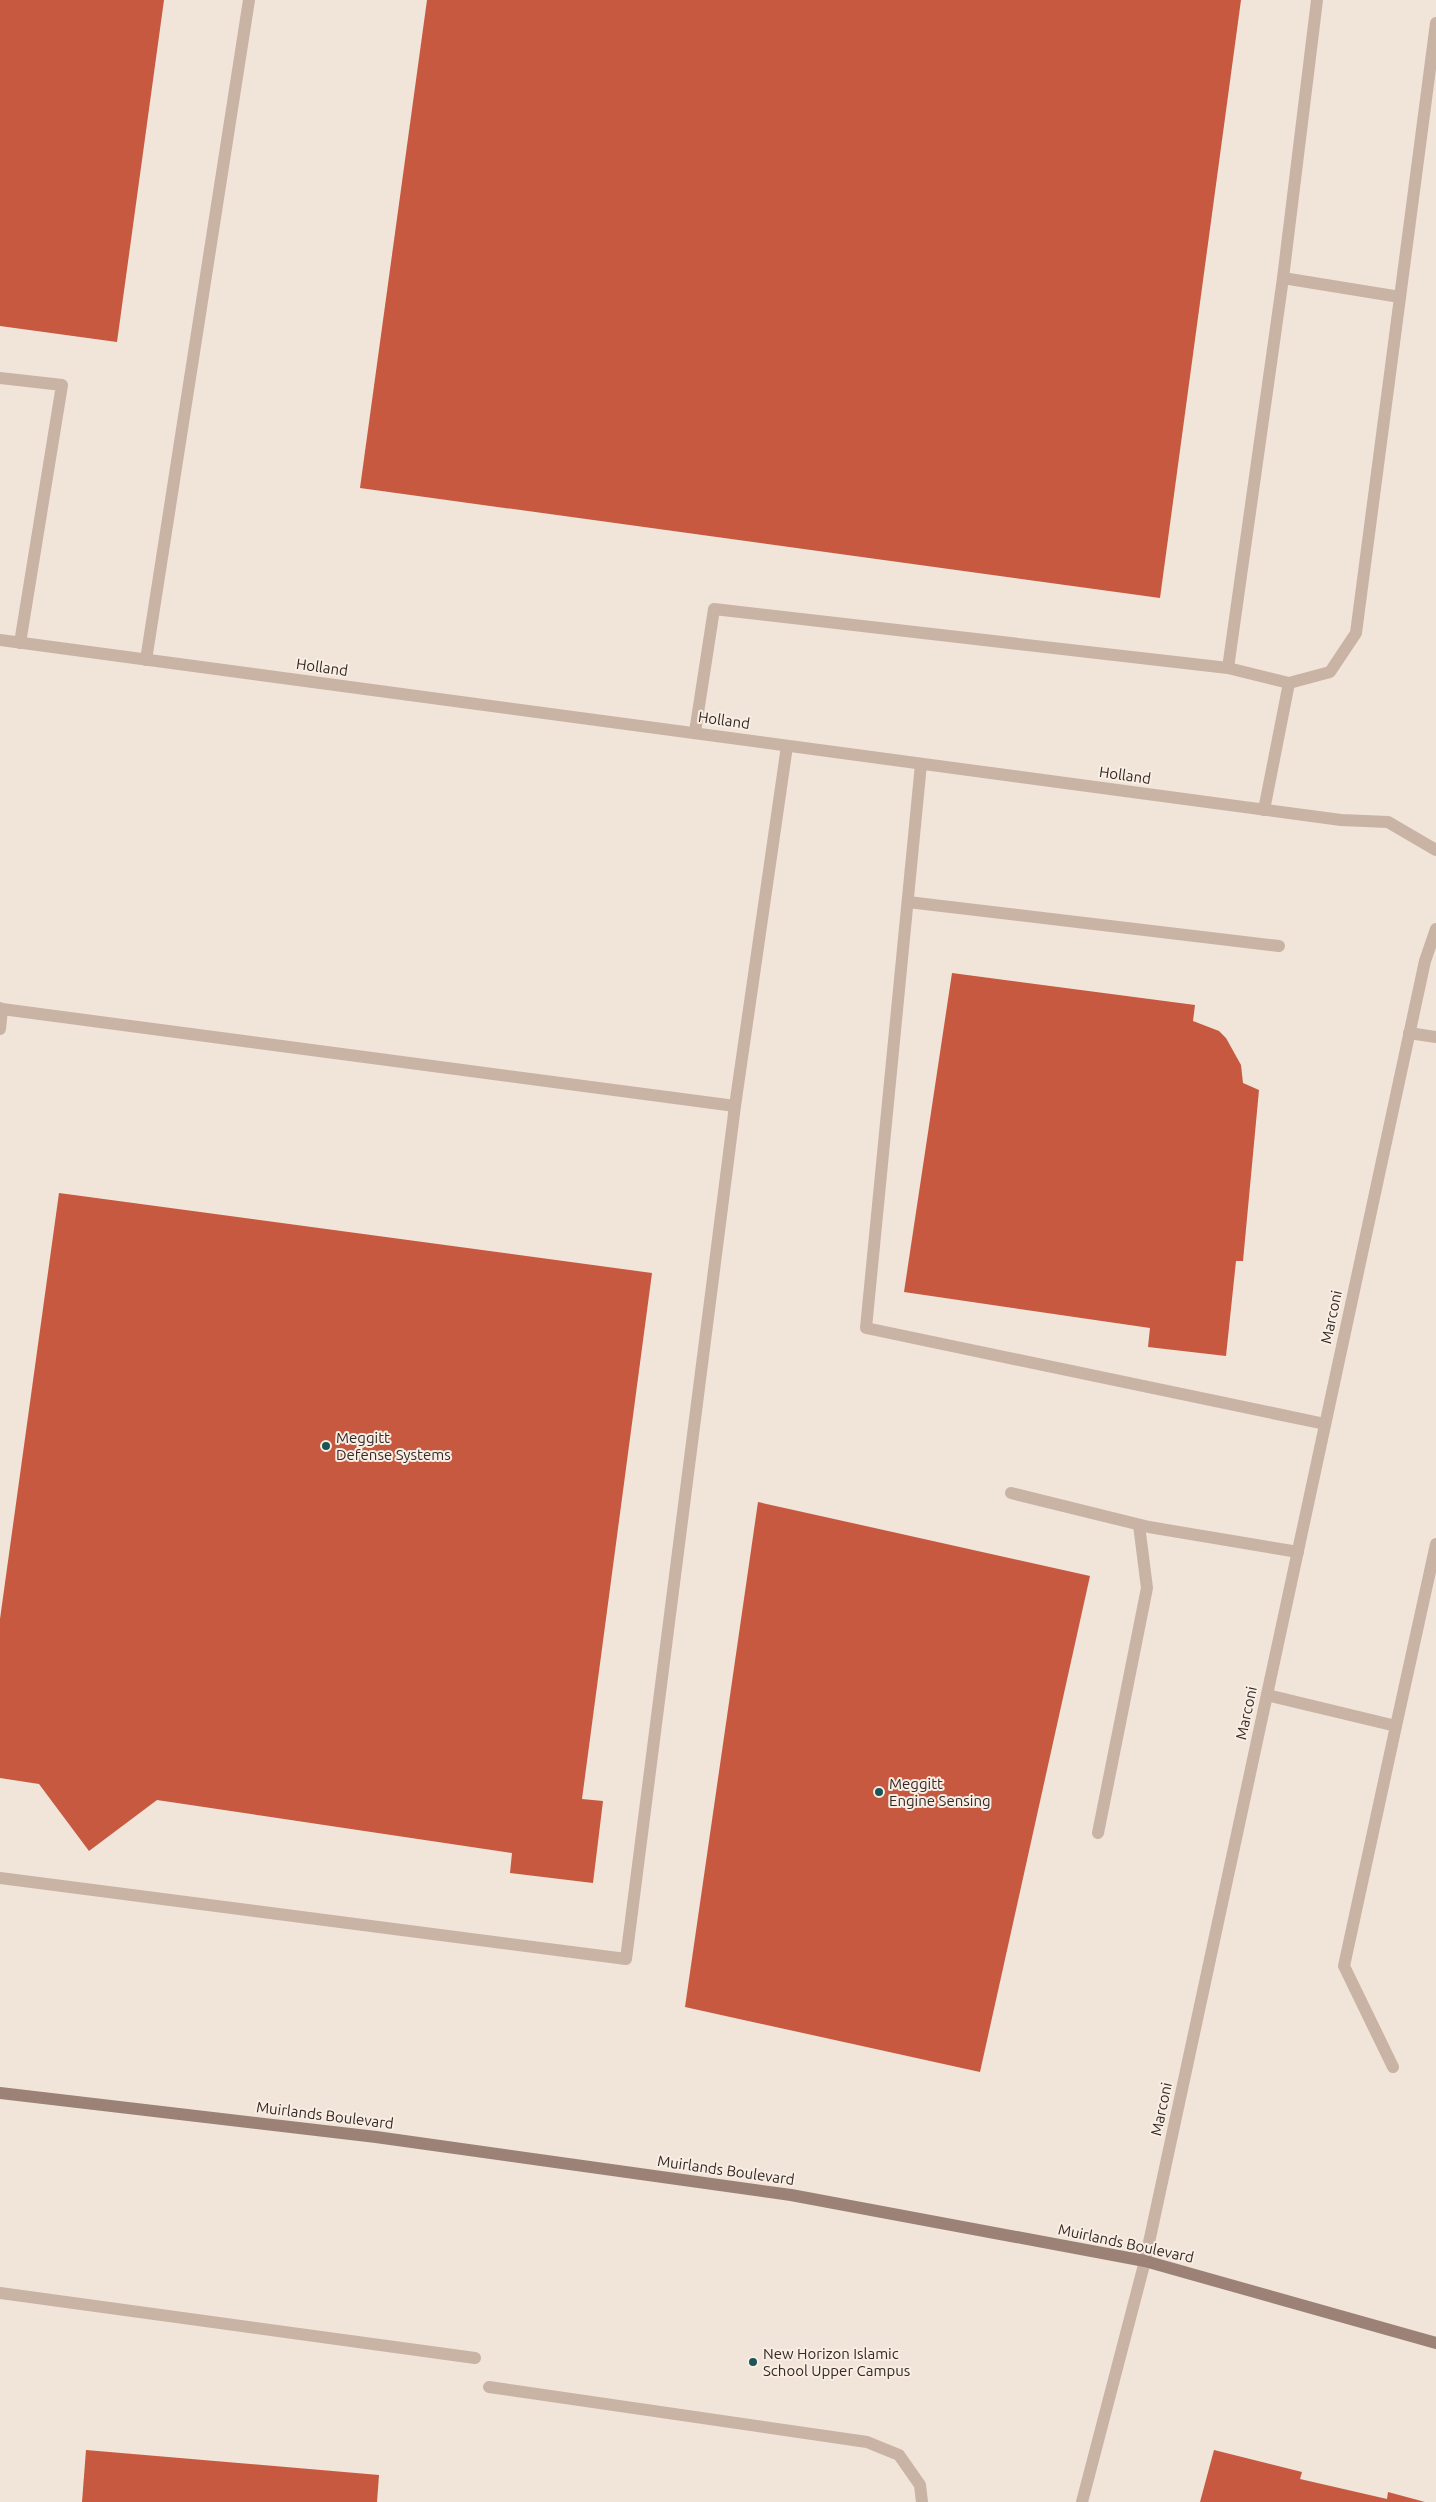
<svg xmlns="http://www.w3.org/2000/svg" width="1436" height="2502" font-family="Ubuntu,sans-serif">
	<rect width="100%" height="100%" fill="#f1e4d8"/>
	<g fill="#c75940">
		<path d="M0,0H164L117,342L0,326Z"/>
		<path d="M427,0H1241L1160,598L360,488Z"/>
		<path d="M952,973L1195,1005L1193,1021L1219,1031L1226,1038L1241,1065L1243,1083L1259,1090L1243,1261H1236L1226,1356L1148,1347L1150,1328L904,1292Z"/>
		<path d="M59,1193L652,1273L582,1799L603,1801L593,1883L510,1873L512,1853L157,1800L89,1851L39,1784L0,1778V1619Z"/>
		<path d="M758,1502L1090,1576L980,2072L685,2007Z"/>
		<path d="M86,2450L379,2475L377,2502H82Z"/>
		<path d="M1214,2450L1302,2472L1300,2479L1387,2499L1388,2492L1425,2502H1200Z"/>
	</g>
	<g fill="none" stroke-linecap="round" stroke-linejoin="round">
		<g stroke="#c9b3a4" stroke-width="12">
			<path d="M1283,278L1400,297"/>
			<path d="M0,378L62,385L20,643"/>
			<path d="M146,660L249,0"/>
			<path d="M1289,683L1330,672L1356,633L1436,23"/>
			<path d="M695,732L714,609L1228,668"/>
			<path d="M921,764L866,1328L1325,1424"/>
			<path d="M1264,810L1289,683L1228,668L1283,278L1317,0"/>
			<path d="M908,902L1279,946"/>
			<path d="M0,1008L2,1009L0,1029"/>
			<path d="M2,1009L735,1106"/>
			<path d="M1409,1033L1436,1037"/>
			<path d="M1011,1493L1149,1527L1298,1552"/>
			<path d="M1267,1695L1396,1726L1344,1966L1393,2067"/>
			<path d="M1396,1726L1436,1544"/>
			<path d="M1098,1833L1147,1588L1139,1525"/>
			<path d="M0,1878L626,1959L735,1106L787,746"/>
			<path d="M0,2293L475,2358"/>
			<path d="M489,2387L867,2442L899,2455L920,2485L922,2502"/>
		</g>
		<g stroke="#c9b3a4" stroke-width="12">
			<path d="M0,640L1341,820L1388,822L1436,850"/>
			<path d="M1082,2502L1145,2261L1425,961L1436,929"/>
		</g>
		<path stroke="#9c8176" stroke-width="12" d="M0,2093L376,2137L791,2195L1145,2261L1436,2343"/>
	</g>
	<g fill="#1b5556" stroke="#f9eee4" stroke-width="2">
		<circle cx="326" cy="1446" r="5"/>
		<circle cx="879" cy="1792" r="5"/>
		<circle cx="753" cy="2362" r="5"/>
	</g>
	<g text-anchor="middle" dominant-baseline="central" stroke-width="4" stroke-linejoin="round" paint-order="stroke">
		<g font-size="15" fill="#342926" stroke="#f9eee4">
			<text transform="translate(322 667) rotate(8)">Holland</text>
			<text transform="translate(724 720) rotate(8)">Holland</text>
			<text transform="translate(1125 775) rotate(8)">Holland</text>
			<text transform="translate(1331 1317) rotate(-78)">Marconi</text>
			<text transform="translate(1246 1713) rotate(-78)">Marconi</text>
			<text transform="translate(1161 2109) rotate(-78)">Marconi</text>
			<text transform="translate(325 2115) rotate(7)">Muirlands Boulevard</text>
			<text transform="translate(726 2170) rotate(8)">Muirlands Boulevard</text>
			<text transform="translate(1126 2243) rotate(12)">Muirlands Boulevard</text>
		</g>
		<g font-size="15" fill="#342926" stroke="#f9eee4" text-anchor="start">
			<text x="336" y="1437">Meggitt<tspan x="336" dy="17">Defense Systems</tspan></text>
			<text x="889" y="1783">Meggitt<tspan x="889" dy="17">Engine Sensing</tspan></text>
			<text x="763" y="2353">New Horizon Islamic<tspan x="763" dy="17">School Upper Campus</tspan></text>
		</g>
	</g>
</svg>
